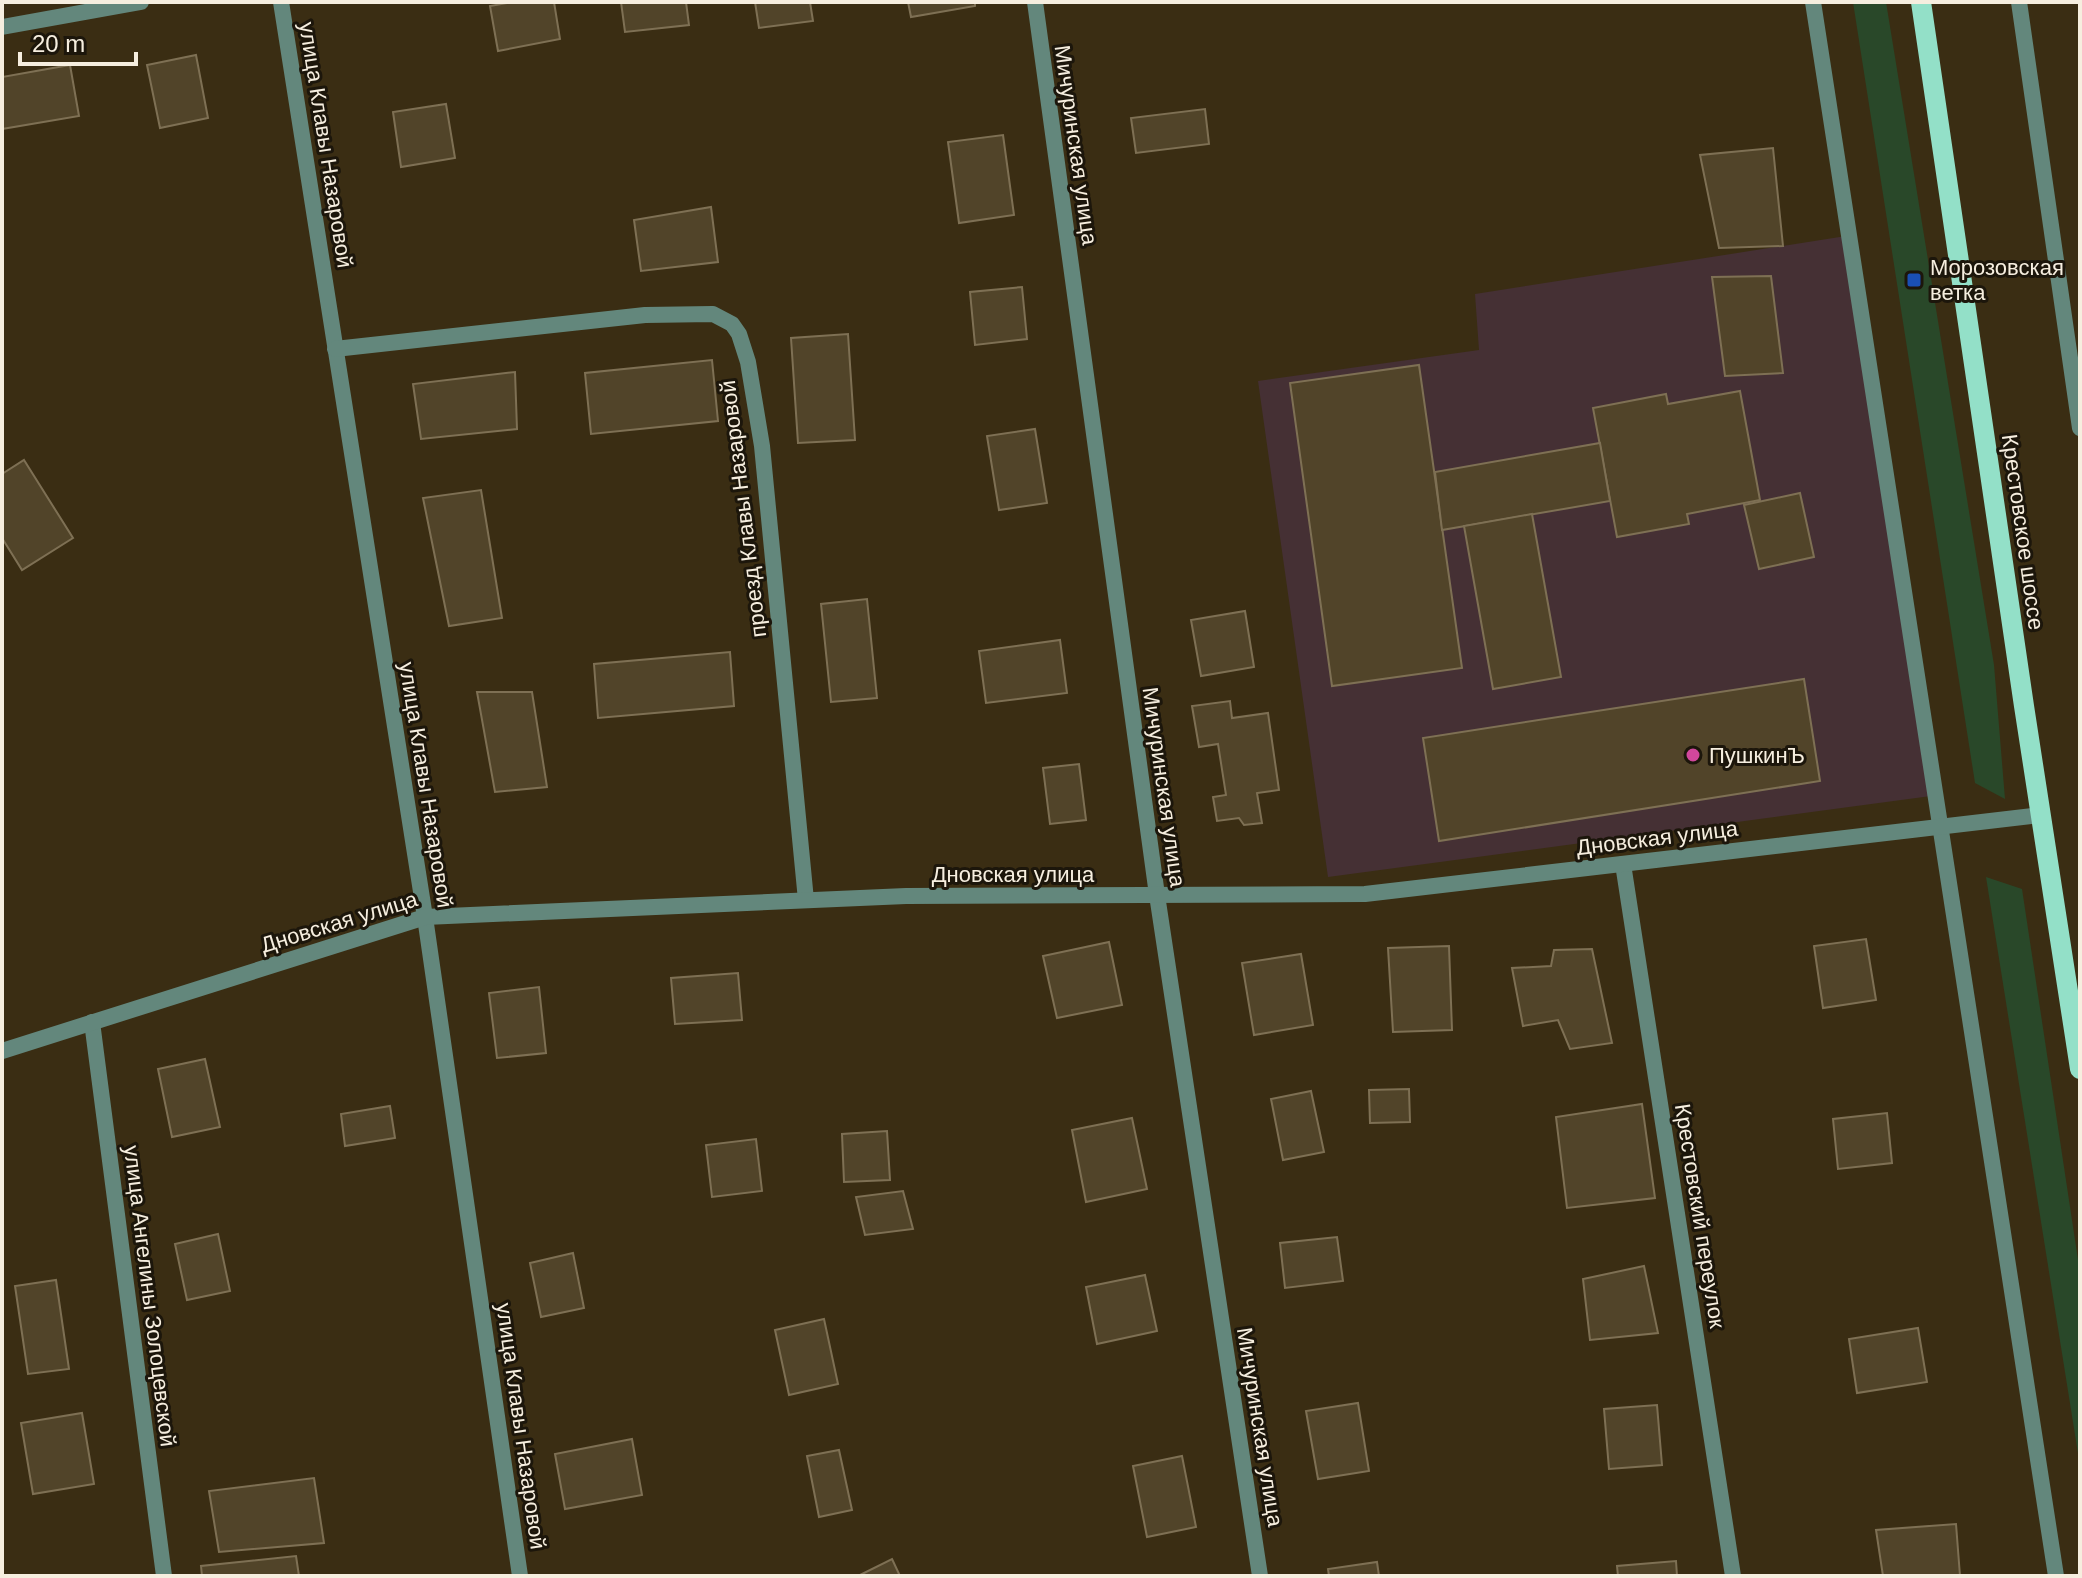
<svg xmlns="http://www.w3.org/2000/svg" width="2082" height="1578" font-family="Helvetica,sans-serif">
	<rect width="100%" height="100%" fill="#3a2d13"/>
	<path fill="#453034" d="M1846,236L1931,796L1328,877L1258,381L1479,350L1475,294Z"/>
	<g fill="#294829">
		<path d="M1853,2H1886L1994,665L2005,799L1975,783Z"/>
		<path d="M1986,877L2022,889L2080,1273V1466Z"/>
	</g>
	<g fill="#514429" stroke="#7e7054" stroke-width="2">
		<path d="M513,2H554L560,39L498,51L490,6Z"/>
		<path d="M621,2H686L689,25L625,32Z"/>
		<path d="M755,2H810L813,21L759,28Z"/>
		<path d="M908,2H975V6L911,17Z"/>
		<path d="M196,55L208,118L160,128L147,65Z"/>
		<path d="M70,65L79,116L2,129V77Z"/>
		<path d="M446,104L455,158L401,167L393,112Z"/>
		<path d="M1205,109L1209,144L1136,153L1131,118Z"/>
		<path d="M1003,135L1014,215L959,223L948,142Z"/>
		<path d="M1773,148L1783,246L1719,248L1700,155Z"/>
		<path d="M711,207L718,262L641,271L634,220Z"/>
		<path d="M1771,276L1783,373L1725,376L1712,277Z"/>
		<path d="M1022,287L1027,339L975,345L970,292Z"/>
		<path d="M848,334L855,440L798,443L791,338Z"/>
		<path d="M712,360L718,421L591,434L585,373Z"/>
		<path d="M1419,365L1462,668L1332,686L1290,383Z"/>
		<path d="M515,372L517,429L421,439L413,384Z"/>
		<path d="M1740,391L1760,500L1687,514L1689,524L1617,537L1593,408L1666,394L1668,404Z"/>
		<path d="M1035,429L1047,503L999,510L987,436Z"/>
		<path d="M1600,443L1610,501L1442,530L1435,472Z"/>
		<path d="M24,460L73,538L22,570L2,538V474Z"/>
		<path d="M481,490L502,618L449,626L423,498Z"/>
		<path d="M1800,493L1814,557L1759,569L1744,505Z"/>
		<path d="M1532,514L1561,677L1493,689L1464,526Z"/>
		<path d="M867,599L877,698L831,702L821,604Z"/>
		<path d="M1245,611L1254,667L1201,676L1191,620Z"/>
		<path d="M1060,640L1067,693L986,703L979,651Z"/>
		<path d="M730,652L734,706L598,718L594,664Z"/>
		<path d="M1804,679L1820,781L1439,841L1423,738Z"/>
		<path d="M477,692H532L547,787L495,792Z"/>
		<path d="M1230,701L1232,718L1268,713L1279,790L1257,793L1262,823L1244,825L1239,818L1217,821L1213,797L1226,795L1218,744L1199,747L1192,706Z"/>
		<path d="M1079,764L1086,820L1050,824L1043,768Z"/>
		<path d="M1866,939L1876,1000L1823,1008L1814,946Z"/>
		<path d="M1109,942L1122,1005L1057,1018L1043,956Z"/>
		<path d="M1449,946L1452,1030L1393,1032L1388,948Z"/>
		<path d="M1592,949L1612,1043L1570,1049L1558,1020L1523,1026L1512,968L1551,966L1554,950Z"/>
		<path d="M1301,954L1313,1025L1254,1035L1242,963Z"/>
		<path d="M738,973L742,1020L675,1024L671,978Z"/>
		<path d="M539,987L546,1053L497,1058L489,993Z"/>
		<path d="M205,1059L220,1127L172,1137L158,1069Z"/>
		<path d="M1409,1089L1410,1122L1370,1123L1369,1090Z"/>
		<path d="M1311,1091L1324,1152L1283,1160L1271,1099Z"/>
		<path d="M1642,1104L1655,1198L1567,1208L1556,1117Z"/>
		<path d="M390,1106L395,1138L345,1146L341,1114Z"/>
		<path d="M1887,1113L1892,1163L1838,1169L1833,1119Z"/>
		<path d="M1132,1118L1147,1189L1086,1202L1072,1130Z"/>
		<path d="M887,1131L890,1180L844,1182L842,1134Z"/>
		<path d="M756,1139L762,1191L712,1197L706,1145Z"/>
		<path d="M903,1191L913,1229L865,1235L856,1197Z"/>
		<path d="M218,1234L230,1291L187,1300L175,1244Z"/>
		<path d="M1337,1237L1343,1281L1285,1288L1280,1243Z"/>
		<path d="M573,1253L584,1308L541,1317L530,1263Z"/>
		<path d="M1644,1266L1658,1333L1590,1340L1583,1279Z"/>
		<path d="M1145,1275L1157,1331L1097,1344L1086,1287Z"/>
		<path d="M56,1280L69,1369L28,1374L15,1286Z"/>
		<path d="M824,1319L838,1384L789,1395L775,1330Z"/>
		<path d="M1918,1328L1927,1382L1857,1393L1849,1339Z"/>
		<path d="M1358,1403L1369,1471L1318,1479L1306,1411Z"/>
		<path d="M1657,1405L1662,1465L1609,1469L1604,1409Z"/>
		<path d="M82,1413L94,1484L33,1494L21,1423Z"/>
		<path d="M632,1439L642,1495L565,1509L555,1454Z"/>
		<path d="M839,1450L852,1510L819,1517L807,1456Z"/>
		<path d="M1182,1456L1196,1527L1147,1537L1133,1466Z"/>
		<path d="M314,1478L324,1543L219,1552L209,1491Z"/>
		<path d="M1956,1524L1960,1576H1883L1876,1530Z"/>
		<path d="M296,1556L299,1576H202L201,1566Z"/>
		<path d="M892,1559L900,1576H858Z"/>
		<path d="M1676,1561L1677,1576H1618L1617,1566Z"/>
		<path d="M1377,1562L1379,1576H1329L1328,1569Z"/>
	</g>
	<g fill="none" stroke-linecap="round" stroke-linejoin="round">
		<g stroke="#63877c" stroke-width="16">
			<path d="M1813,2L2056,1576"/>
			<path d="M2019,2L2080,428"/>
		</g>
		<g stroke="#63877c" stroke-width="16">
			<path d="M281,2L425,917L520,1576"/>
			<path d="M1035,2L1157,895L1260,1576"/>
			<path d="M2,27L141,2"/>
			<path d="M335,349L645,315L713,314L732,324L739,334L748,362L762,446L806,900"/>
			<path d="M1623,864L1733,1576"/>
			<path d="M92,1022L164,1576"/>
		</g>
		<path stroke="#63877c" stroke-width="16" d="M2,1051L425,917L906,896L1365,894L2041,815"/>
		<path stroke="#93e0c8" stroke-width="20" d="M1921,2L2024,706L2080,1069"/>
	</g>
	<rect fill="#1a4fb4" stroke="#1c160b" stroke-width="3" x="1906" y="272" width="16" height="16" rx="4"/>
	<circle fill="#d1479c" stroke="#1c160b" stroke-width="3" cx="1693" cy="755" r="8"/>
	<g text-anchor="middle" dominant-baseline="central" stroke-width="6" stroke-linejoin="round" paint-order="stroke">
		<g font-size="22" fill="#f6eedf" stroke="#1c160b">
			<text transform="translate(326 145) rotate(81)">улица Клавы Назаровой</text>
			<text transform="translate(1076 145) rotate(82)">Мичуринская улица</text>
			<text transform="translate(743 509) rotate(-97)">проезд Клавы Назаровой</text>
			<text transform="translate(2023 532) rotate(82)">Крестовское шоссе</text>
			<text transform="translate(426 785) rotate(81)">улица Клавы Назаровой</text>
			<text transform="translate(1164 787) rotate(82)">Мичуринская улица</text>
			<text transform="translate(1657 838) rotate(-7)">Дновская улица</text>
			<text x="1013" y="874">Дновская улица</text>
			<text transform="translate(339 922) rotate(-17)">Дновская улица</text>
			<text transform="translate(1700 1216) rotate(81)">Крестовский переулок</text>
			<text transform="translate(150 1296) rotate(83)">улица Ангелины Золоцевской</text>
			<text transform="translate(521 1426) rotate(82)">улица Клавы Назаровой</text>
			<text transform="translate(1260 1427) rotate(81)">Мичуринская улица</text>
		</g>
		<g font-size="22" fill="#f6eedf" stroke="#1c160b" text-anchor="start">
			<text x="1930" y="267">Морозовская<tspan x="1930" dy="25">ветка</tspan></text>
			<text x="1709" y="755">ПушкинЪ</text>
		</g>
	</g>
	<rect width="2082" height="1578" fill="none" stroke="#f6eedf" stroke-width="8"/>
	<path d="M20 52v12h116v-12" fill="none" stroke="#f6eedf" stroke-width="4"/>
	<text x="32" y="52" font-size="24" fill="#f6eedf" stroke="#1c160b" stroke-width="6" paint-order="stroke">20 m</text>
</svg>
